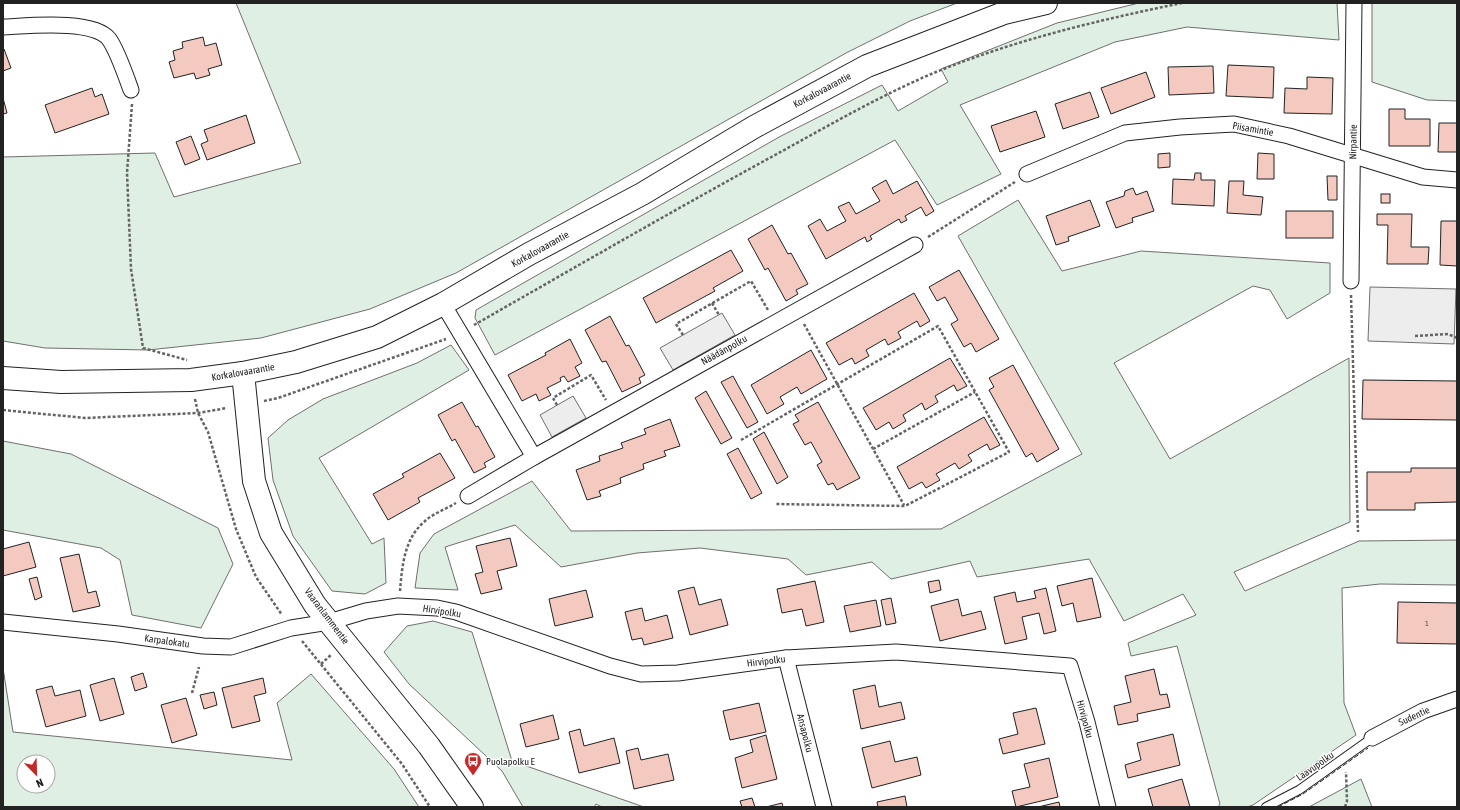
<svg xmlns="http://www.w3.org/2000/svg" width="1460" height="810" font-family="'Asap Condensed',sans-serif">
	<rect width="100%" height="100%" fill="#fff"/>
	<g fill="#e0efe3" stroke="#6f6f6f" fill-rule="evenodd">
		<path d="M236,3H957L910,21L846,53L456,273L370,309L261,338L148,350L45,348L3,341V157L155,153L174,197L301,163Z"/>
		<path d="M1139,3H1337L1339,40L1187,27L1115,42L960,105L1001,174L937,205L895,140L495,355L475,318L476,310L781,136L882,85L898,111L948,82L941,69L1057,23Z"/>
		<path d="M1372,3H1457V101L1427,100L1372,82Z"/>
		<path d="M1018,200L1062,271L1141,251L1330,263V293L1287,319L1270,290L1253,286L1114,363L1170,459L1349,358L1350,522L1234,572L1245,591L1359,541L1457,540V585L1380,584L1342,588L1344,703L1356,735L1253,805L1247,807H1218L1220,804L1177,646L1131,656L1128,643L1196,615L1183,594L1124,621L1089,559L977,577L970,561L891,579L872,562L806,575L788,559L700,548L637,553L561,567L515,525L445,547L458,590L415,588L420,553L434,534L532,481L571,531L941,529L1082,454L958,236Z"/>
		<path d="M451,345L469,370L319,458L372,544L384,538L386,583L365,594L332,591L293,536L273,480L268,438L288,420L323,399L417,363Z"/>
		<path d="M3,441L71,454L218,528L233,564L201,628L132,615L120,560L101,548L3,530Z"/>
		<path d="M433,621L472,632L512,761L644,807H602L596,804L594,807H523L502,771L409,684L384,652L407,626Z"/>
		<path d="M3,668L13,732L292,760L277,703L311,674L394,769L419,807H3ZM24,762H48V786H24Z"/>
		<path d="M1361,779L1372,807H1309Z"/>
	</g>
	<g fill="#ededed" stroke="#6f6f6f">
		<path d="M1370,287L1456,289L1454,344L1368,341Z"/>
		<path d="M722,313L735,335L673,370L660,348Z"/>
		<path d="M573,396L586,418L552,437L540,415Z"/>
	</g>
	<g fill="#f3c9c0" stroke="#222">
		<path d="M203,37L205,46L216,43L222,65L208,69L210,75L196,79L194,73L174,78L169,62L175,60L173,51L183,48L182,42Z"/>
		<path d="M4,49L11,68L3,71V50Z"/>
		<path d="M1228,65L1274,67L1273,98L1226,96Z"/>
		<path d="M1213,66L1214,93L1169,95L1168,67Z"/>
		<path d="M1146,72L1155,97L1111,114L1101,88Z"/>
		<path d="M1307,77L1333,78L1332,114L1284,113L1285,88L1307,89Z"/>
		<path d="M92,88L95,97L102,94L109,114L55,133L45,105Z"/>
		<path d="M1090,92L1099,117L1063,129L1055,104Z"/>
		<path d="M3,98L7,113L3,114Z"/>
		<path d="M1389,109H1405V119H1430V146H1389Z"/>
		<path d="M1036,111L1045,137L1000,152L991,126Z"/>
		<path d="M246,115L255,143L207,160L201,144L208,141L204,130Z"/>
		<path d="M1439,123H1457V152H1438Z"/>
		<path d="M191,136L200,159L185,165L176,142Z"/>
		<path d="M1170,153V167L1158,168V154Z"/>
		<path d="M1258,153L1274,154V179H1257Z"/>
		<path d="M1195,173H1201V180H1215L1214,206L1172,204L1173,179L1194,180Z"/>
		<path d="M1327,176H1337V200H1328Z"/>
		<path d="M886,180L893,194L917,181L934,211L926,216L921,207L905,216L907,220L901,223L899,219L870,236L872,239L867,242L865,237L826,259L808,226L820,219L827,231L846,221L838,207L849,202L856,214L880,201L872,188Z"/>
		<path d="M1229,181H1244L1243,195L1263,197L1261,215L1227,213Z"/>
		<path d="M1133,188L1136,195L1147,191L1154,211L1132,218L1133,222L1116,228L1106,202L1124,196L1125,191Z"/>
		<rect x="1381" y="194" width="9" height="9"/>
		<path d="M1090,200L1100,226L1068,237L1069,241L1056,245L1046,216Z"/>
		<rect x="1286" y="211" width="47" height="27"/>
		<path d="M1377,214H1412L1411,247H1429L1428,264H1387L1388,225H1377Z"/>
		<path d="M1441,221H1457V266L1440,265Z"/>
		<path d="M772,225L788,254L791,253L808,284L796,290L798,294L786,301L768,268L765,270L748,239Z"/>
		<path d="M731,250L743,271L713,288L715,291L656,323L643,298Z"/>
		<path d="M959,270L999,339L976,352L971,343L964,347L951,324L958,320L945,297L937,301L929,287Z"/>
		<path d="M914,293L930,321L920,327L917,321L898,332L901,338L888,345L885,339L866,350L869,356L855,364L852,358L839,365L826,343Z"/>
		<path d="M610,316L626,346L629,345L645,375L639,378L641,383L622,392L606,361L602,362L585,330Z"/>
		<path d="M570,339L582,363L575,367L580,376L568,382L564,376L560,378L561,381L547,388L551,395L539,401L536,394L522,401L508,375L546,355L545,353Z"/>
		<path d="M811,350L827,379L801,394L797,387L780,397L784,404L767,414L751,385Z"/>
		<path d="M950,358L967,386L957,391L954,385L935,396L938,402L925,410L922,403L903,415L906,421L893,429L889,422L876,430L863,408Z"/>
		<path d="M1013,365L1059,449L1037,462L1032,453L1026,457L989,390L994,387L989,378Z"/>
		<path d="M733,376L758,422L747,428L721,382Z"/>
		<path d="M1363,380L1457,381V420L1362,419Z"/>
		<path d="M706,391L732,438L721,444L695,398Z"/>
		<path d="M462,402L476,427L478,426L495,457L484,463L486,467L474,473L455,439L452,441L438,415Z"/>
		<path d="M818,402L860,478L837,490L833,483L828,485L817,465L822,462L811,442L805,445L793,424L799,421L795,415Z"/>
		<path d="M984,417L1000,445L990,450L987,444L968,455L972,461L959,469L955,463L936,474L940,480L926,488L922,482L909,489L897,467Z"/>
		<path d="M670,419L680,446L664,451L666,456L643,464L644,469L620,478L621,483L599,491L601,496L587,500L576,470L600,461L599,456L623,448L621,443L646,434L644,429Z"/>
		<path d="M764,432L788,477L777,484L753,439Z"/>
		<path d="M738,448L762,493L751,499L727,454Z"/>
		<path d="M440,453L455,478L418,498L420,502L388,520L373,494L404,477L402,474Z"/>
		<path d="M1411,468H1457V502L1415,503V510H1367V472H1411Z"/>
		<path d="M510,538L517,566L497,571L502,589L481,594L475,574L483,572L476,546Z"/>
		<path d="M29,542L36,567L3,576V549Z"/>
		<path d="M79,554L88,593L96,591L100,606L73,612L60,558Z"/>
		<path d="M37,577L42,597L35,600L29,579Z"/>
		<path d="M1092,578L1101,617L1077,622L1073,603L1062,606L1057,586Z"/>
		<path d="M939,580L941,590L930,593L928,582Z"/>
		<path d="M815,581L824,622L806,626L802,609L782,613L777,589Z"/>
		<path d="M694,587L699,605L721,599L728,625L690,635L678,591Z"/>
		<path d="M1046,588L1056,631L1044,634L1039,613L1022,617L1027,639L1005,644L994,597L1015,592L1017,602L1036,598L1034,591Z"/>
		<path d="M586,590L593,617L555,626L549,599Z"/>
		<path d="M891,598L896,623L886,625L881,600Z"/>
		<path d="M958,599L962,616L981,611L986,629L940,641L931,606Z"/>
		<path d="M876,600L881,626L850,632L844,606Z"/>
		<path d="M1398,602L1457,603V644L1397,643Z"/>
		<path d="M642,608L645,621L667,615L673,638L644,645L642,638L632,640L625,612Z"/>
		<path d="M1154,669L1160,695L1167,694L1170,707L1137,714L1138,721L1118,725L1114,706L1131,702L1125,676Z"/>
		<path d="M143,673L147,687L135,691L131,677Z"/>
		<path d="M114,678L124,714L100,721L90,685Z"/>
		<path d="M263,678L266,693L254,696L260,721L232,728L222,688Z"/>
		<path d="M875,685L879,707L901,702L905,719L861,729L853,690Z"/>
		<path d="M52,686L55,696L80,690L86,716L46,727L36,690Z"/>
		<path d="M214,692L217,705L204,709L200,695Z"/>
		<path d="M186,698L197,735L172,743L161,705Z"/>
		<path d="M759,703L766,732L730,740L723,711Z"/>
		<path d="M1036,708L1045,744L1003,754L999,739L1018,734L1013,713Z"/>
		<path d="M553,715L559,739L526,747L520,724Z"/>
		<path d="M580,729L584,746L614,738L620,763L579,773L569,732Z"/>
		<path d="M1173,734L1180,765L1128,778L1125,765L1141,760L1137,743Z"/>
		<path d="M766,735L777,779L742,788L735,758L753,752L750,740Z"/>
		<path d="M890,741L895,762L917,757L921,775L872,788L862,748Z"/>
		<path d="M638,748L641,760L668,754L674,780L634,789L626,751Z"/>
		<path d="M1049,758L1058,797L1016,807L1012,791L1030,787L1024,764Z"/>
		<path d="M1182,779L1190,807H1153L1148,789Z"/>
		<path d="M905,796L907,807H878L877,802Z"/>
		<path d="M752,798L755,807H742L740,801Z"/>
		<path d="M1059,802L1060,807H1038Z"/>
		<path d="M782,803L783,807H766Z"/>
	</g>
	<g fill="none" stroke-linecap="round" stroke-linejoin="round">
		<defs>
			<path id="lane" d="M1266,807L1299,790L1372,738"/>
			<g id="street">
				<path d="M3,27C28,26 93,19 109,39C117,50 126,76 131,90"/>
				<path d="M1027,174L1125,133L1180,127L1234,124L1289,136L1423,177L1457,180"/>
				<path d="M1351,281L1354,3"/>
				<path d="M443,304L534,457L915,245"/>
				<path d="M468,496L534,457"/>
				<path d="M3,622L118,634L203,646L231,647L291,628L329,622L366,611L398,606L437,608L456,612L610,666L641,674L678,673L786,658L896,652L1070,666L1087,722L1108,807"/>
				<path d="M786,658L824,807"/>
				<path d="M1372,738L1423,711L1457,699"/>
			</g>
			<g id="secondary">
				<path d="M243,373L254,481L271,533L315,605L429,746L472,807"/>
				<path d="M3,378L61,382L191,380L243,373L296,362L377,337L443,304L529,254L642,194L754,127L867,66L1004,13L1046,3"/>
			</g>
		</defs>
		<use href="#lane" stroke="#222" stroke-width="10"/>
		<use href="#street" stroke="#222" stroke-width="17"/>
		<use href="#secondary" stroke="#222" stroke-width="24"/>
		<g stroke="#646464" stroke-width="2.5" stroke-dasharray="3 2" stroke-linecap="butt">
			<path d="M132,104L127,173L131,269L143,348L187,360"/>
			<path d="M928,237L1015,182"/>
			<path d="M1351,295L1358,532"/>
			<path d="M712,303L719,315"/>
			<path d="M804,324L904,505"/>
			<path d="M474,325C574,268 674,210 775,155C828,126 881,95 936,72C1015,40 1099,20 1182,3"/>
			<path d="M683,335L676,324L751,281L768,310"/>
			<path d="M1415,336L1448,334L1457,338"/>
			<path d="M195,399L198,413L208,432L236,529L256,577L282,615"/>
			<path d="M264,401L278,398L446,339"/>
			<path d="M557,405L553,398L591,375L606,400"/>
			<path d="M3,410L85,418L198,413L227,408"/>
			<path d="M741,440L938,326L1009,452L905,506L775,504"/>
			<path d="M873,449L975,392"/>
			<path d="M400,591C402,567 404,539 424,522C432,514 446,509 456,503"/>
			<path d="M302,641L402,764L430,807"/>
			<path d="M321,664L332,654"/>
			<path d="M192,693L199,667"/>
			<path d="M1345,807L1347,801L1346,772"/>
		</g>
		<use href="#lane" stroke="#fff" stroke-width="8"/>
		<use href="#street" stroke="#fff" stroke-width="15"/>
		<use href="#secondary" stroke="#fff" stroke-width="22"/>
		<path stroke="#222" stroke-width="1" stroke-dasharray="5 2" stroke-linecap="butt" d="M1278,807L1303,794L1368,748"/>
	</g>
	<defs>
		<symbol id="bus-pin" viewBox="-11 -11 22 30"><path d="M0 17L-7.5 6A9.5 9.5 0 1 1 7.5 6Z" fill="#c62828" stroke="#fff"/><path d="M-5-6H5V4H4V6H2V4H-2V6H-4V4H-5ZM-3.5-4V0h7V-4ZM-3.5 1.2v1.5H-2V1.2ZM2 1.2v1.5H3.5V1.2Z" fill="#fff"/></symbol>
	</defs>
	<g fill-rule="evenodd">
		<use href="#bus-pin" x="463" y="751" width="20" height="27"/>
	</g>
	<g text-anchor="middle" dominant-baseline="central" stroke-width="3" stroke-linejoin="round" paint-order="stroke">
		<g font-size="8" fill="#564c4a">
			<text x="1427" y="623">1</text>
		</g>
		<g font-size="10" fill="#222" stroke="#fff">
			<text transform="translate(822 90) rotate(-28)">Korkalovaarantie</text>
			<text transform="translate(1253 129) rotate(10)">Piisamintie</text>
			<text transform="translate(1353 142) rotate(-89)">Nirpantie</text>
			<text transform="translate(540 249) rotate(-29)">Korkalovaarantie</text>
			<text transform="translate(724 350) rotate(-29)">Näädänpolku</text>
			<text transform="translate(243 372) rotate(-10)">Korkalovaarantie</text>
			<text transform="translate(442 611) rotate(9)">Hirvipolku</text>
			<text transform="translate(327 616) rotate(53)">Vaaranlammentie</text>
			<text transform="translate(167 641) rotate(8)">Karpalokatu</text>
			<text transform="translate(766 661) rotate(-7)">Hirvipolku</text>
			<text transform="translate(1414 716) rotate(-25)">Sudentie</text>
			<text transform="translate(1085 719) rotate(75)">Hirvipolku</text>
			<text transform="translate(805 733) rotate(76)">Ansapolku</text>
			<text transform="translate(1315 766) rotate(-35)">Laavupolku</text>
		</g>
		<g font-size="10" fill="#222" stroke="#fff" text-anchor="start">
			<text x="486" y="761">Puolapolku E</text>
		</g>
	</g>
	<rect width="1460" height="810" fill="none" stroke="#222222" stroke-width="8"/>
	<g transform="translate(36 774) rotate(157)"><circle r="19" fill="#ffffff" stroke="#a7a7a7"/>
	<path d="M0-3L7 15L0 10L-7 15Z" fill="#c62828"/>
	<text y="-6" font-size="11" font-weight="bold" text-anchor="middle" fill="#222222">N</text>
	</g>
</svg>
